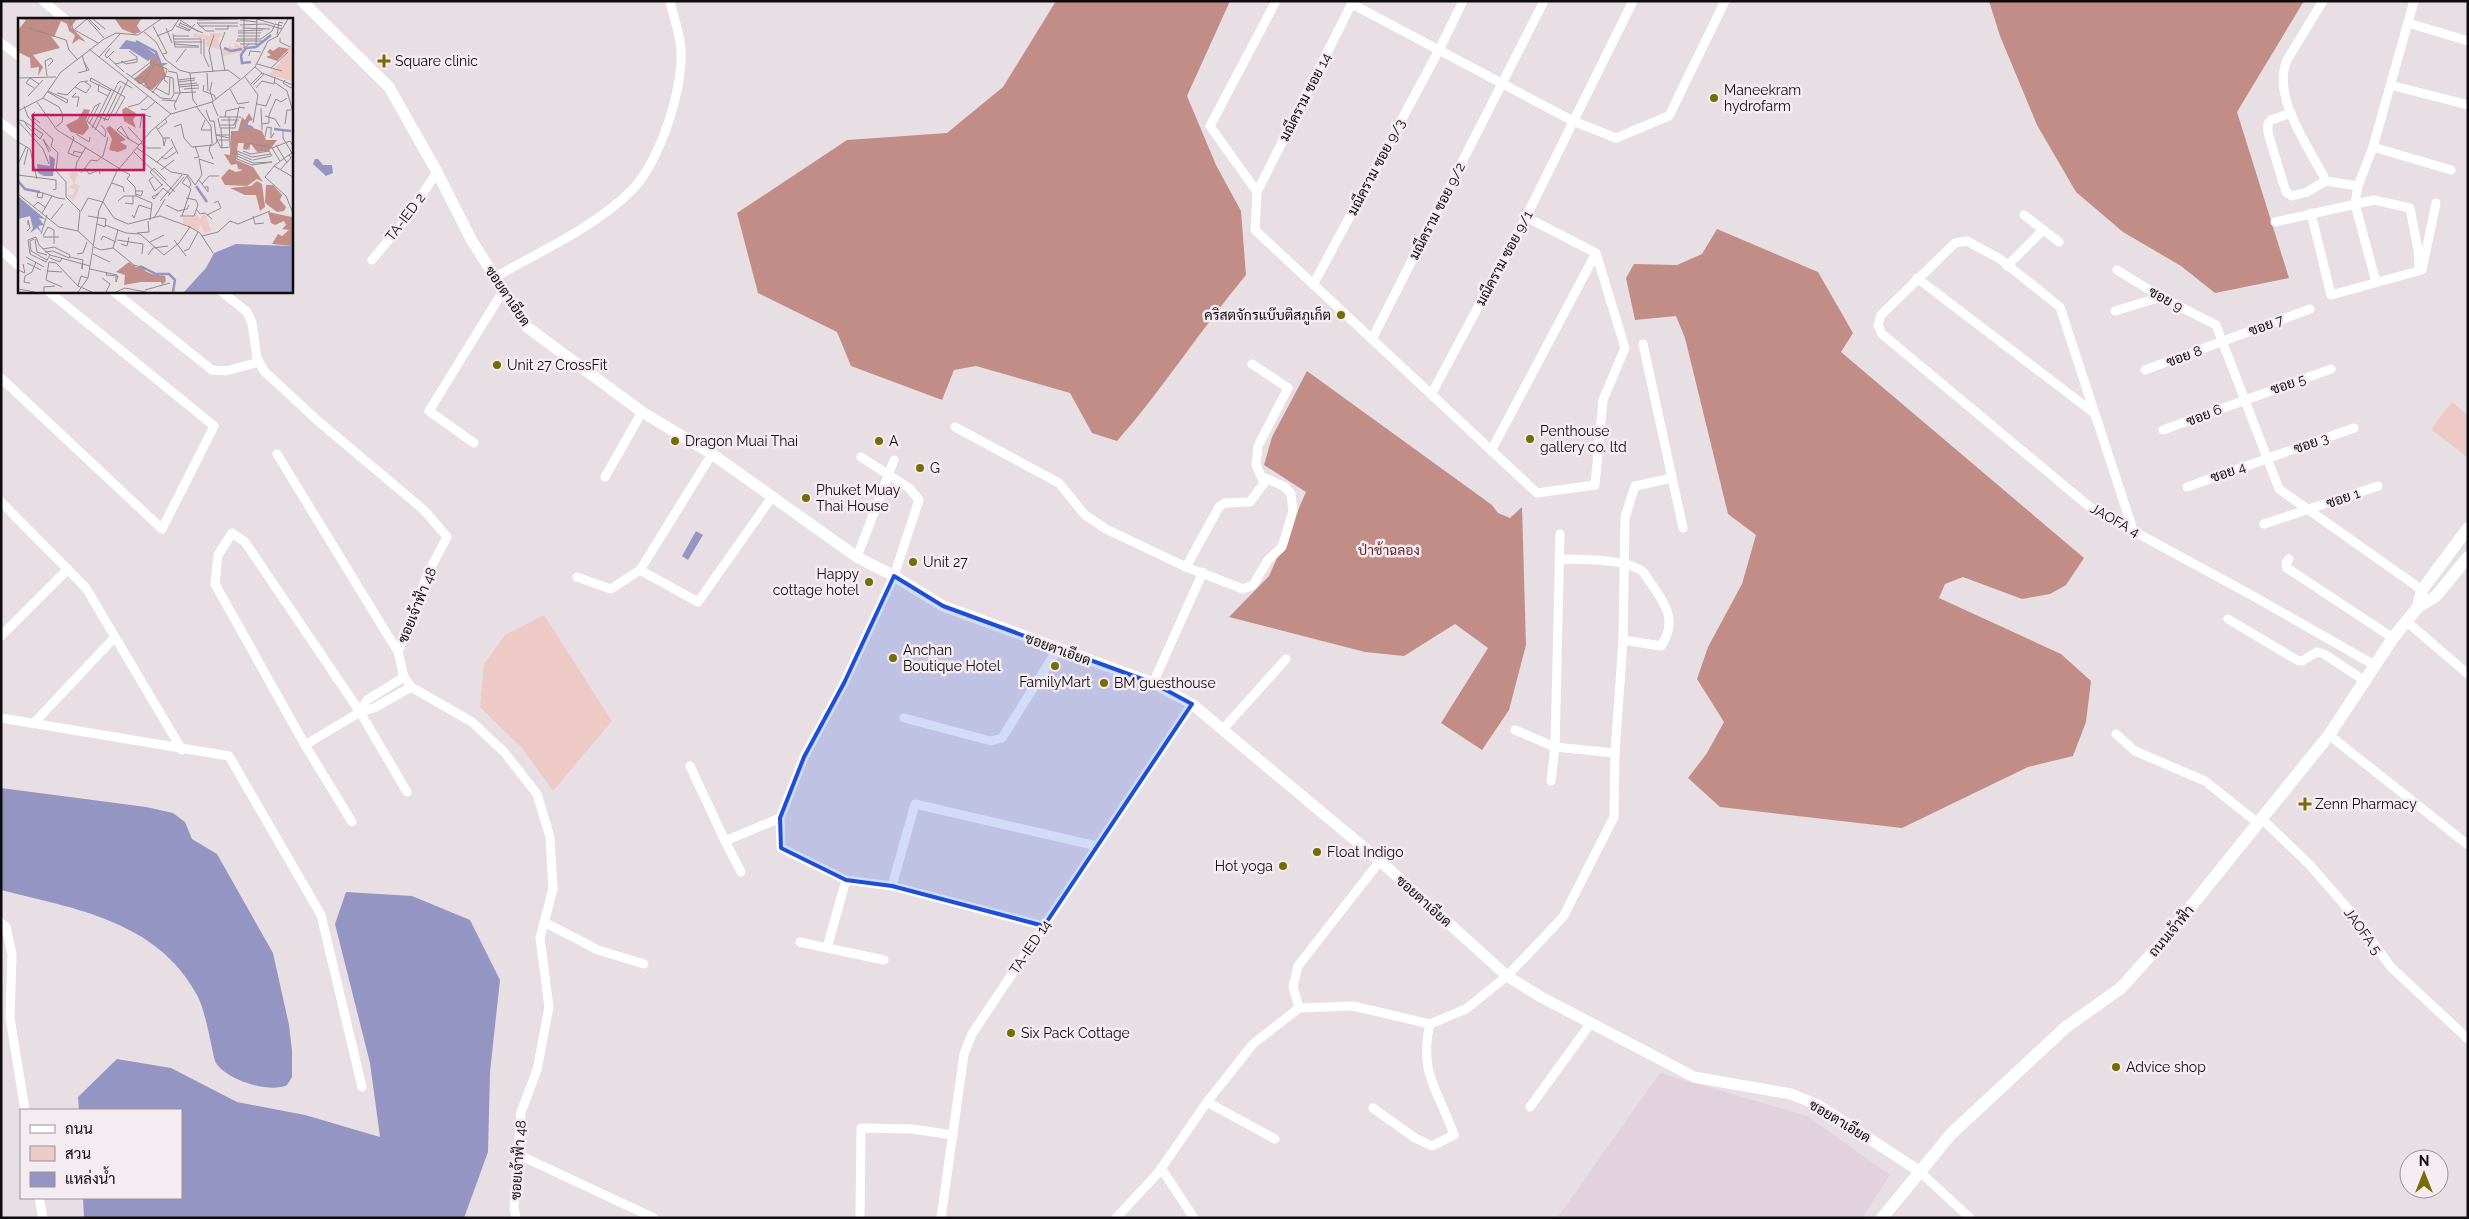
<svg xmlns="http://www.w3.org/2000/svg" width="2469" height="1219" font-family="Raleway,Sarabun,sans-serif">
	<rect width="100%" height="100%" fill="#e8dfe5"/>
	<path fill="#e1d2dd" d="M1660,1073L1807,1116L1890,1175L1862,1218H1557Z"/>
	<g fill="#eecac6">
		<path d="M2452,402L2468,415V458L2431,429Z"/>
		<path d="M544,615L612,721L553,791L522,748L480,707L484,664L505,635Z"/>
	</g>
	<g fill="#c38d87">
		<path d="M1056,1H1230L1187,96L1216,165L1241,211L1246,275C1201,329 1163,389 1117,441L1092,433L1070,393L976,366L954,370L942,400L851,366L837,332L758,293L737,213L847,140L947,133L1003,87Z"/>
		<path d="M1989,1H2304L2237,112L2289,278L2215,293L2181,266L2123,232L2076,192L2037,125L2000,36Z"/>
		<path d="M1717,229L1818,272L1853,333L1841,352L2084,558L2066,585L2050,594L2022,599L1963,577L1945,584L1939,598L2061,654L2091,681L2086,722L2073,756L2028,767L1902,828L1720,807L1688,778L1707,753L1724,722L1697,679L1708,647L1742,584L1756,535L1728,514L1685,338L1676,316L1635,320L1626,278L1634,264L1677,265L1702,254Z"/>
		<path d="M1307,371L1492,505L1498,513L1510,518L1522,507L1526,645L1509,710L1482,750L1441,723L1488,648L1455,624L1404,656L1365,652L1229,617L1269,576L1306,492L1264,465L1272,437Z"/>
	</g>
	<g fill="#9495c2">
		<path d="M315,159H318L323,165H332L333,173L326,176L313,164Z"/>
		<path d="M696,531L703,535L688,560L682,556Z"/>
		<path d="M1,788L146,807L173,813L185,822L192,839L217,854L273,953L289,1025L292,1051V1077L287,1085C270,1094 223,1079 215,1061C210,1042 206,1012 197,995C157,921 76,909 1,890Z"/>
		<path d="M346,892L412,896L470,920L500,980L490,1072L488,1152L464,1218H84L83,1198H181V1110H79L78,1097L117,1059L171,1068L237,1102L305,1115L380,1137L370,1063L335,924Z"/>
	</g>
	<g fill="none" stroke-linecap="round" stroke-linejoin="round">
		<g stroke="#fff" stroke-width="9">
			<path d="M43,1L65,19"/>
			<path d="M1276,1L1210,126L1257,192L1255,230L1537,493L1595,485L1603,400L1625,348L1596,253L1526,217"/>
			<path d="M2323,1L2287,60C2271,98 2310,148 2326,181L2358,186"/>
			<path d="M1352,4L1573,121L1616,138L1669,116L1725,1"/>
			<path d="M2408,23L2468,41"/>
			<path d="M1,43L19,56"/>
			<path d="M2390,85L2468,105"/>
			<path d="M2291,113L2271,120L2268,124V133L2286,192L2292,196L2307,192L2326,181"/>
			<path d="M1,123L19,136"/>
			<path d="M2373,147L2451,170"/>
			<path d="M1257,192L1353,1"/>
			<path d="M2311,213L2331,295L2422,270L2436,203"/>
			<path d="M2024,215L2059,242"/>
			<path d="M2275,222L2374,200L2410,208L2418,250L2419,269"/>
			<path d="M1,250L19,266"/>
			<path d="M372,260L406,219L437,172"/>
			<path d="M2007,266L2043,230"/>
			<path d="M2117,270L2161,297L2216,325L2279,489L2422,590"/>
			<path d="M494,278C540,251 594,228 632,190C660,162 687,81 680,42C678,28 673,15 670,1"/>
			<path d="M1917,278L2094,413"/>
			<path d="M2376,282L2355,204L2358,186L2373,147L2414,1"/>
			<path d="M1313,285L1439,50L1463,1"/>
			<path d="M113,291L212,370L226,371L259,362"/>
			<path d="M221,291L247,312L252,323L257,358L264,371L318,421L425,511L447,537L428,573L398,652L404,677L411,687L472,722L504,752L537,794L550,837L553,889L540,938L549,1007L537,1070L521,1112L514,1208L516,1218"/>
			<path d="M2115,311L2161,297"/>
			<path d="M1372,339L1544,1"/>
			<path d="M1643,344L1683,528"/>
			<path d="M2145,370L2310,309"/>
			<path d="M1,378L162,529L214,426L48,291"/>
			<path d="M1431,395L1526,217L1633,1"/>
			<path d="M955,427L1059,483L1085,515L1106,529L1186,567L1243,589L1253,585L1268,560L1282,547L1293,511L1291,494L1285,487L1263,477"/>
			<path d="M2163,430L2331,369"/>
			<path d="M474,443L429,411L503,291"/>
			<path d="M1491,451L1596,253"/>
			<path d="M277,454L398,652"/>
			<path d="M861,457L909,488L919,500L894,576L844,683L804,757L780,818L781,848L846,880L892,886"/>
			<path d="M605,477L642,412"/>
			<path d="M2187,487L2354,428"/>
			<path d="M1,502L86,588L182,750"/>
			<path d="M2264,524L2378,486"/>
			<path d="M2133,530L2060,307L2000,259L1967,241L1955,243L1881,315L1878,325L1882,334L2091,508L2253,596L2376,666"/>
			<path d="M857,557L894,460"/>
			<path d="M1559,559C1581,560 1629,558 1644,573C1660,598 1681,617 1661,646L1623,640"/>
			<path d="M2289,559L2286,563L2287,568L2393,638"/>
			<path d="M1186,567L1219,507L1225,503L1250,502L1264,483L1256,465L1258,446L1288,388L1252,364"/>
			<path d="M640,570L712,454"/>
			<path d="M577,577L611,589L640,570L698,602L772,497"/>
			<path d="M2228,619L2297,660L2302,661L2317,652L2324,654L2365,681"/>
			<path d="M2406,621L2468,674"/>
			<path d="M1,636L68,569"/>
			<path d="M1153,683L1203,572"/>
			<path d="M360,712L367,700L404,677"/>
			<path d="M1,718L229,756L321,915L362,1087"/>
			<path d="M904,718L991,741L1002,738L1057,650"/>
			<path d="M33,724L115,637"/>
			<path d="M1224,728L1286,659"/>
			<path d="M1515,730L1555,747L1615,753"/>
			<path d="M2116,734L2135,751L2205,781L2259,824"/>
			<path d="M2329,735L2468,845"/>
			<path d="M305,745L360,712L374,708L411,687"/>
			<path d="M690,766L725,841"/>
			<path d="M1551,781L1555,747L1560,534"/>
			<path d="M2263,820L2309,864L2348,909L2391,967L2468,1039"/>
			<path d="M352,822L305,745L215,584L218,555L232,533L245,542L360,712L407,792"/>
			<path d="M741,872L725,841L780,818"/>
			<path d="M846,880L827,948L884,960"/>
			<path d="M544,922L598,950L644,964"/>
			<path d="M1,923L6,927L12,954L10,1018L25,1110"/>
			<path d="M1044,926L892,886L915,804L1097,846"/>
			<path d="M800,942L827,948"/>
			<path d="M1299,1008L1293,987L1298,966L1380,861"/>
			<path d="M1207,1102L1275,1139"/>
			<path d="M1530,1107L1591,1023"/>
			<path d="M1373,1108L1415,1138L1432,1146L1454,1135C1439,1091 1418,1073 1430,1024"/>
			<path d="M517,1154L654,1218"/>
			<path d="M1161,1168L1194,1218"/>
			<path d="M1919,1171L1970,1218"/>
			<path d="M39,1198L43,1218"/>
			<path d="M860,1218L861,1128L912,1129L953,1135"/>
			<path d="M941,1218L964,1054L972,1034L1192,704"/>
			<path d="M1116,1218L1158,1173L1207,1102L1253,1044L1299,1008L1353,1006L1430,1024L1466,1009L1507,976L1563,917L1614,817L1615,753L1623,640L1625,517L1635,486L1672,478"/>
		</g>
		<path stroke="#fff" stroke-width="11" d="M302,1L389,87L437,172L472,241L527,327L642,412L712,454L857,557L894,576L943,606L1153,683L1192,704L1380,861L1507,976L1541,997L1694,1077L1791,1094L1818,1105L1919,1171"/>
		<g stroke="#fff" stroke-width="12">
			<path d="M2418,607L2422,590L2468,528"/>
			<path d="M1882,1218L1951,1134L2066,1027L2121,988L2164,940L2329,735L2393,638L2418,607L2436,596L2468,557"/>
		</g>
	</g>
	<path fill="#1d4ed8" fill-opacity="0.2" stroke="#1d4ed8" stroke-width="4" stroke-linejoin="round" d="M894,576L943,606L1153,683L1192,704L1044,926L892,886L846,880L781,848L780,818L804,757L844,683Z"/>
	<g fill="#766c06" stroke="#f5ecf2" stroke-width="2">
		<path d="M381.5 53.5h5v5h5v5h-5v5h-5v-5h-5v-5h5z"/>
		<circle cx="1714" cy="98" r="5"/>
		<circle cx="1341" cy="315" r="5"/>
		<circle cx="497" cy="365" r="5"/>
		<circle cx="1530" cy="439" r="5"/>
		<circle cx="675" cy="441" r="5"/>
		<circle cx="879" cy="441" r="5"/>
		<circle cx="920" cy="468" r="5"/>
		<circle cx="806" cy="498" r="5"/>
		<circle cx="913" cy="562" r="5"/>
		<circle cx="869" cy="582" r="5"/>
		<circle cx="893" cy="658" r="5"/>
		<circle cx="1055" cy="666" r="5"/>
		<circle cx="1104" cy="683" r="5"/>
		<path d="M2302.5 796.5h5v5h5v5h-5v5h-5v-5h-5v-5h5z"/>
		<circle cx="1317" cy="852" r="5"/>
		<circle cx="1283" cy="866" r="5"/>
		<circle cx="1011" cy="1033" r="5"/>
		<circle cx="2116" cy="1067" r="5"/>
	</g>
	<g text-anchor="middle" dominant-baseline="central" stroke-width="5" stroke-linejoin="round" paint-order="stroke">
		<g font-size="14" fill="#0e0c0e" stroke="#f5ecf2" text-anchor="start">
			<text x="395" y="61">Square clinic</text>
			<text x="1724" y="90">Maneekram<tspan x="1724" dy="16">hydrofarm</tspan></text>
			<text x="1331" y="315" text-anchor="end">คริสตจักรแบ๊บติสภูเก็ต</text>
			<text x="507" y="365">Unit 27 CrossFit</text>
			<text x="1540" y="431">Penthouse<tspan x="1540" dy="16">gallery co. ltd</tspan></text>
			<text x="685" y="441">Dragon Muai Thai</text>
			<text x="889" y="441">A</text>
			<text x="930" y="468">G</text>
			<text x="816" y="490">Phuket Muay<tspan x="816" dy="16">Thai House</tspan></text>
			<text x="923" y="562">Unit 27</text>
			<text x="859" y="574" text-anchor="end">Happy<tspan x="859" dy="16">cottage hotel</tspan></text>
			<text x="903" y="650">Anchan<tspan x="903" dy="16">Boutique Hotel</tspan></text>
			<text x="1055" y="682" text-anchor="middle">FamilyMart</text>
			<text x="1114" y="683">BM guesthouse</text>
			<text x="2315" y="804">Zenn Pharmacy</text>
			<text x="1327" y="852">Float Indigo</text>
			<text x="1273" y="866" text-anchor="end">Hot yoga</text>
			<text x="1021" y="1033">Six Pack Cottage</text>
			<text x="2126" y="1067">Advice shop</text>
		</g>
		<g font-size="14" fill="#0e0c0e" stroke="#f5ecf2">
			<text transform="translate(1305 97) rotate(-63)">มณีคราม ซอย 14</text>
			<text transform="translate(1376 167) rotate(-62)">มณีคราม ซอย 9/3</text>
			<text transform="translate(1437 211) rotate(-63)">มณีคราม ซอย 9/2</text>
			<text transform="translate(405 217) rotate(-53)">TA-IED 2</text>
			<text transform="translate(1504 258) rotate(-62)">มณีคราม ซอย 9/1</text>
			<text transform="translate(508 296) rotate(56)">ซอยตาเอียด</text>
			<text transform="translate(2166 299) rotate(29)">ซอย 9</text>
			<text transform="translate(2266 325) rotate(-20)">ซอย 7</text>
			<text transform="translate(2184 356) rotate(-20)">ซอย 8</text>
			<text transform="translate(2288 384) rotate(-19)">ซอย 5</text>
			<text transform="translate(2204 415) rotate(-21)">ซอย 6</text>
			<text transform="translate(2311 443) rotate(-19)">ซอย 3</text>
			<text transform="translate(2228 472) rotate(-19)">ซอย 4</text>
			<text transform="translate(2343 498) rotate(-19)">ซอย 1</text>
			<text transform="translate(2115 520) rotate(29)">JAOFA 4</text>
			<text transform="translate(417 605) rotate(-68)">ซอยเจ้าฟ้า 48</text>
			<text transform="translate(1058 649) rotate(20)">ซอยตาเอียด</text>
			<text transform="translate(1424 901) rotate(42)">ซอยตาเอียด</text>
			<text transform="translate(2171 931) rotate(-50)">ถนนเจ้าฟ้า</text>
			<text transform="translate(2363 931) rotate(54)">JAOFA 5</text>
			<text transform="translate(1030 947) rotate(-56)">TA-IED 14</text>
			<text transform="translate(1840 1121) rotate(31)">ซอยตาเอียด</text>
			<text transform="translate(518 1160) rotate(-86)">ซอยเจ้าฟ้า 48</text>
		</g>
		<g font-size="14" fill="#682623" stroke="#f5ecf2">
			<text x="1389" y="550">ป่าช้าฉลอง</text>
		</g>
	</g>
	<g transform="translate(18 18)">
		<rect width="275" height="275" fill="#e8dfe5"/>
		<path d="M176,15L192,18V15H205L200,21L203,31L188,29V21L175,19ZM275,23L274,63L251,57L260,46L265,48L261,45ZM216,25L227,30L224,34L205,38L204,31L210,32L212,28L216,31ZM56,153L60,156L56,165L62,168L55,184L49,177H55L57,172L52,169L56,166L50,156ZM178,195L182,201L186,195L188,197L193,213L186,215L183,206L180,213L165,205V199L172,200Z" fill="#eecac6"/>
		<path d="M2,1H67L58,2L53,9L68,24L61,21L54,26L57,17L51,13L49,6L43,3L36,19L33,18L42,30L15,37L25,49L20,58L21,49L13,50V54L12,40L0,34V12L8,2ZM97,1H123L119,8L123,14L116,16L104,11ZM261,29L271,31L259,43L248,39L253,37L249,34L252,31L255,33ZM138,35L141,45H150L145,48L148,58L134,72L130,71L127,67L125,69L127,65L121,66L116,61L132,47V42ZM108,89L119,96L115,102L118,110L106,103L104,92ZM66,91L72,92L68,102L71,110L65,117L53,114L48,107L60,101ZM231,95L235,102L231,103L229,108L244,113L248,122H259L251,133L239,134L233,126L229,132L225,131L226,125H220L218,142L235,149L245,164L239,161L229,168L207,167L203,160L211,151L218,154L225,152L220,151L219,146L213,147L206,136L212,137L213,113H220L224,99L227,102ZM92,108L108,122L102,124L109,128L108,131L100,134L91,132L94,121L88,110ZM239,163L244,166L247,189L242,193L238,177H227L212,170L233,168ZM248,167H255L264,177L262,182L268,189L266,193L259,194L247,185ZM250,194L274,199L275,228L254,226L260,216L264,218L271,212L264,211L268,207L266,203L257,207L253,205ZM111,244L118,249H126L127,253L134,256L147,258L148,263L144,267L143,264H123L106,267L107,257L98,254Z" fill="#c38d87"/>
		<path d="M108,22L122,25L138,37L130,43L111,31H101ZM31,137L37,141L35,158H26L20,155L19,146L32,148ZM1,179L27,201L21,200L26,207L20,208L24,215L19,210L12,215L15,210L12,198L0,201ZM218,226L275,228V274H166L188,250L196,235Z" fill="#9495c2"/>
		<path fill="none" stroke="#9495c2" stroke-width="2.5" d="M118,23L138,34L143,47M206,30L213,33L224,31M228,30L238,29L253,17M228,30L223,37L224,45L233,44M256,111L273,113M223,114L228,107L235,110M0,163L7,171L22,174M178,168L189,184M122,248L138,256H151L157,262L155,274"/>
		<path fill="none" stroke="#918b8f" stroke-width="1" d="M52,1L55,11L80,25M69,1L86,20M71,1L82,12M75,1L87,11M226,1V30L231,26M239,1L256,6M162,2L181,14M179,2L220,1M222,2L239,4M163,4L161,7L172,12M162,5L185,15M179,5H220M179,5L188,13H196M222,7L247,6L264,11M135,8L149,35L145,36M158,8L171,13L177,6M181,8H197M197,8H220M11,10L48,22L51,32L59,41M148,10L154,25M224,10L252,11M57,11L69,1M197,11H210V7M220,13L245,12M126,14L138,24L147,41L161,52L172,55L210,52L222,61M207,14L202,27L207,53M220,15H243M155,16L157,29H181M259,17L261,4L265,5M139,18L154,12L161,1M155,18H171M220,18H242M259,19L270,1M262,20V24L272,29M155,21H183V36M186,21V38L191,49M219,21H243L254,13L257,6L264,8M218,23H244M156,24H184M156,26L181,28M222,26H240M238,27L239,1M92,30L87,37L89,40L96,33M71,31L153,96M64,37L69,53M231,38L232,33L243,34M81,39L102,16M91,40L106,54M103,43L108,46L119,44V39L111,33M158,44L168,31M97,46L119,41M239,46L264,53M237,49L244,55L275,67M253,50L270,34M150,53L159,55L162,75L156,87L158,92M195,54L191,32L196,17M60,55L71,52L66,44M108,55L132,72M172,55L175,82L179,87M189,55L190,73M29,58L27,43L33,40L35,43L30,48M113,59L133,44L149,51L146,62L150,65M227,59L240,77L235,105M0,60L38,59M73,60L107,79L97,97M73,60L72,63L93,73M116,62L124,59L132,72L135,74L143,80L153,81L156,76L155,60L147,58L135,74L134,75M126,62L137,46M160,62L177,60M267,62L265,65L273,70L275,68M160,64L177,62M194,64L192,73L195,83M256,64L269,73L275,94M81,66L80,73L90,78M99,66L102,63L114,70M233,66L244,55M160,67L179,65M186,67L185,73L196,77L198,81M235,67L246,56M57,69L68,75L73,68L67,64M161,69L181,67M16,70L8,65L12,60L21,66M138,70L151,77L152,60M238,70L244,63L256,66L257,59M166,71L181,70M212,71L220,86L231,84M30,73L50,82L49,85L30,74M39,75L49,77L62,64L70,63M58,75L54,79H61L59,89M157,75L178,74M10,78L25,62M25,80L41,89L45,97L44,104L38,109M144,82L159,83M19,84L39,112L112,157L109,161L117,169L118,178M194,84L200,98M83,85L77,88L69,103L87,119L88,113L83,107M239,86L248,88L253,76M6,88L10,99L35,121L33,128L40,135L38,153L48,164V179L62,193L60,213M178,88L193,108L194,126M110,89L121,86L130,78M243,90L244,112M123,91L128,92L137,84M0,93L25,80L43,54L86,21L98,15L120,17L143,1M17,94L13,98L22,105M76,97L90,102L110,62M247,98L257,101L262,109M201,99H223M207,99L208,93L221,90M211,99L212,128M200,100L202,110H217L221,89L227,90M0,102L6,103L9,108L22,121L25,116L7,104M187,102L183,112H193M203,102H221M0,103L25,131L31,146M86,103L103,68M71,106L81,87M244,106L251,105V97L258,81L263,84L269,80M267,106L269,92H273M202,107H216L218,102M110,109L124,124M138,109L145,120H152M156,109L163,106L166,120L174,129L195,127L199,124L196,103H192L188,92M74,110L93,72M122,110L124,96L133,99M203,110L204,130M253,110V120L256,115M140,111L149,104L147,101M77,112L99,67M265,112V120L274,135M58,116L71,124L72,119M211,117H198L211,120M54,118L56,120L50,135L55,137M247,119L249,109L254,110M145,120L146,128L148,120M111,121L103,108L99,112L109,120L121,127M153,121L160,136M211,122H199L203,130L212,129M0,124L12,131L19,161M123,125L129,130H143M193,126L191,132L195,141M258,127L269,145M119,130L153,154L170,157L177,167L184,157L181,141M254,130L262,143M231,132V125L254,130L272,123L275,128M225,133L233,136L251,133L254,138M31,134L25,121L33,133M116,134L157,174M275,134L257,147L247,159L268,178L275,195M218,135L234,142M219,138L235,145L254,144L234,147L219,141V133L234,139L253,136M61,139L55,137L56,133L64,135M143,139L148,141L158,134M176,140L181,139L177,128M181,141L196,146M235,142L253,138M139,144L155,129M0,146L8,129M6,147L10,131M256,148L275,159M67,150L71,156L81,152L82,156M143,152L156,142M262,152L273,140L271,137M57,153L59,144L68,129M63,155L73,142L79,143L85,138L90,119M0,157L38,162V171L35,172M135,159L131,162L137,173L145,166M181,162L190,174V169H187M94,165L105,169L106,174M184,166L191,158H201M144,167L132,154L136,150L148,162M25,175L24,180L19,179L20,174L25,175L40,180L47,181M141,175L134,179L136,181L145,170L152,176M0,176L41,209L60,213M118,176L123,178L125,173H118M150,178L166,159M100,183L106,178H118L134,185L132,202M142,183L164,157M85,184L96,200L110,206L142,198L172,209L182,215L195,235M107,185L115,186V178M148,187L160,193L169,191L171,187M16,188L20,184L28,190M178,191L182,196L187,195L194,201M63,193L70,180L85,184M24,195L34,178M114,197L116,200L121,187L133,191M189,197L203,190L200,183L196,185M70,198L88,201L87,209L79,206M162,198H176L180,187L178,182L168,180M164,198L173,171L169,168L164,165L169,158L173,166L171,170M235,198L237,206L246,205M136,200L147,181M33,201L45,186M87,207L108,215L122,216L146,237L161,225L172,209M9,213L12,210L10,202V207M60,213L75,227M119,215L131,214L130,203M23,216L29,197M25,218L30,209L36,212V226M184,218L200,214L212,203L220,206L252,193M18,219L21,227L32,237L72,248M18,219L10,222L12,236L28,244L32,237M25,219H41M16,221L12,223L13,233L29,242M17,221L19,234L29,237M83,222L85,218L98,224M99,222L125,226L124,236M156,222L168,238M132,224L146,217M103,226L109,228L111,219M76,229L83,232L95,230L100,212M95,230L116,247L129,251M25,231L36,229L52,237L51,240L35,233L27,234M166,233L171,231L180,214M59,236L65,235L69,224M75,236L92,244M130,237L135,230L150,228M8,239L26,249M52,239L65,242L64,251V246M32,240L42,244L44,240M9,245L23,252M72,251L99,257M0,252L7,255L5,246M29,253L44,254M89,254L88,257L100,258L98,264V258M70,260L63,258L60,268L74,274M84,260L92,266L88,274M12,265L6,264L7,258L14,254L18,244M44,269L28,262L31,244L38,245L60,268M0,271L17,274M127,272L152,265M26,274V269L37,268M60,274L70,260L81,192L99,153L133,113L153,96L194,84L226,59L237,49L250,23L260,18M98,274L107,270L128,274"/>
		<path fill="#c2185b" fill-opacity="0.15" stroke="#c2185b" stroke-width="2.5" d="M15,97H126V152H15Z"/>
		<rect width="275" height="275" fill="none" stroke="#0e0c0e" stroke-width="2.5"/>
	</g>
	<rect width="2469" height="1219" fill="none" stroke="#0e0c0e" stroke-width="5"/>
	<rect x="20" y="1109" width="162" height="90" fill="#f5ecf2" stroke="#999297"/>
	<rect x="30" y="1125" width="25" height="8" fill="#ffffff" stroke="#999297"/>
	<text x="65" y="1134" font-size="15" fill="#0e0c0e">ถนน</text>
	<rect x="30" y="1146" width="25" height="15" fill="#eecac6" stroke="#999297"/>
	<text x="65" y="1159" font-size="15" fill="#0e0c0e">สวน</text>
	<rect x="30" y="1172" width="25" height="15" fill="#9495c2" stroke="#999297"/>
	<text x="65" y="1184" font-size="15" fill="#0e0c0e">แหล่งน้ำ</text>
	<g transform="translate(2424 1174)"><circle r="24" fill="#f5ecf2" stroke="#999297"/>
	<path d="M0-4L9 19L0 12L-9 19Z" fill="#766c06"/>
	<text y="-8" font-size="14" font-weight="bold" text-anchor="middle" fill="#0e0c0e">N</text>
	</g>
</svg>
